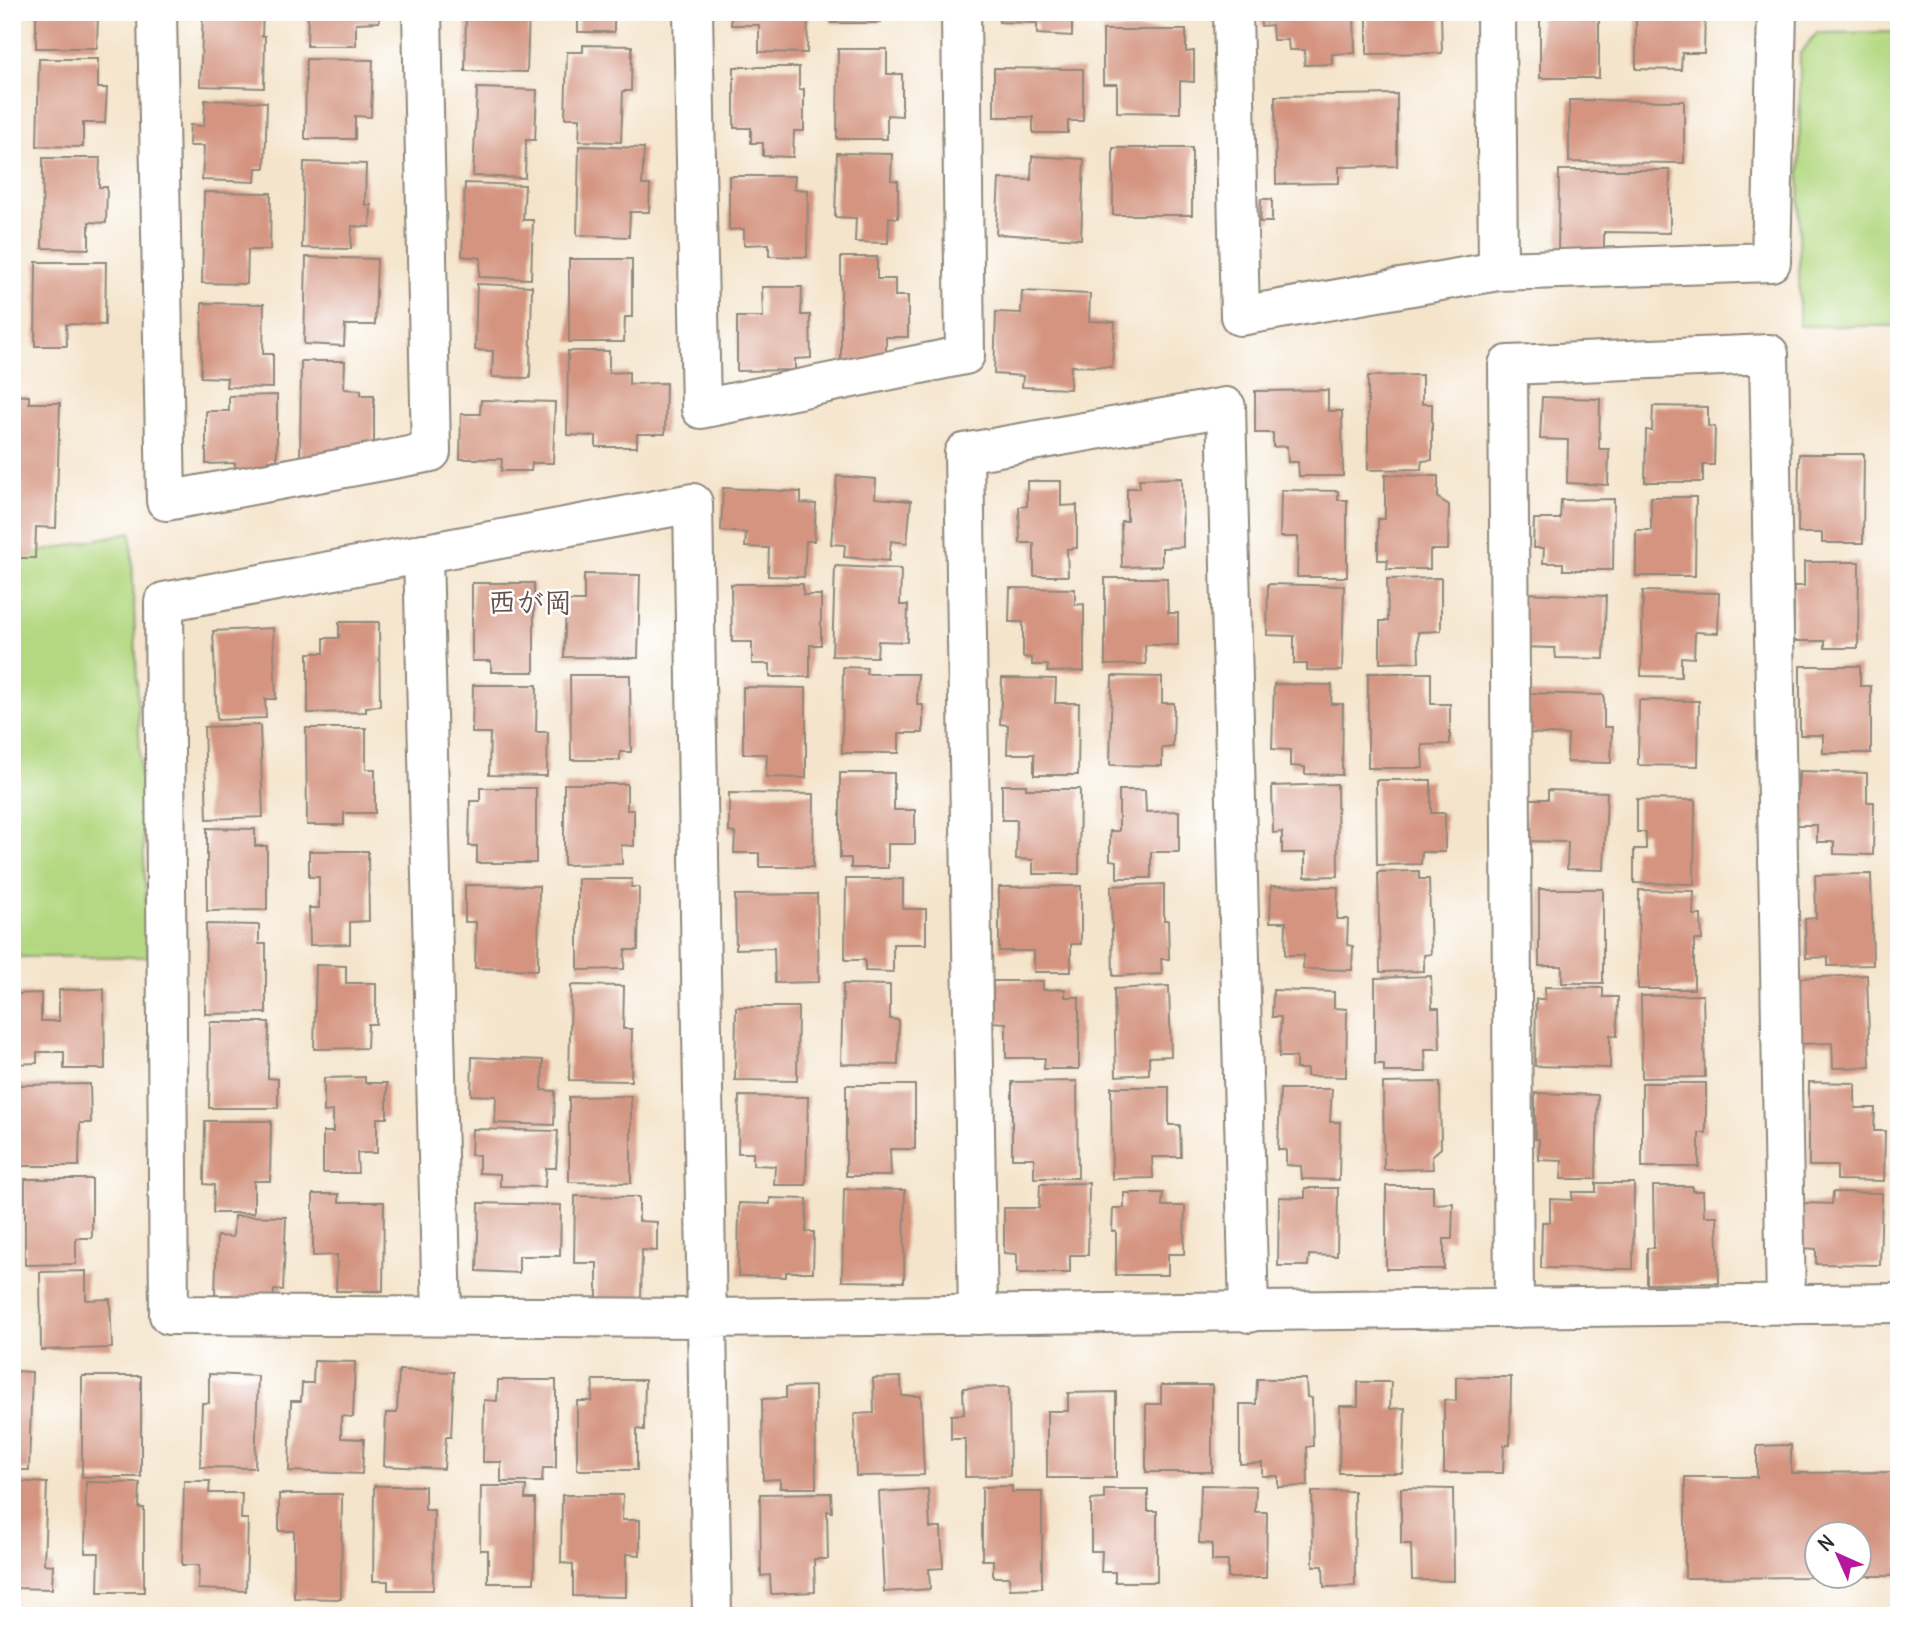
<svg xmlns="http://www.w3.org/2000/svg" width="1911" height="1628" font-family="Delius,'Klee One',sans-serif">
	<rect width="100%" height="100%" fill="#fff"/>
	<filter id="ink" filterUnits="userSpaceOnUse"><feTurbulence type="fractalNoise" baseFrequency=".0143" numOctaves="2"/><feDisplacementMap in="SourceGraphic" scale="14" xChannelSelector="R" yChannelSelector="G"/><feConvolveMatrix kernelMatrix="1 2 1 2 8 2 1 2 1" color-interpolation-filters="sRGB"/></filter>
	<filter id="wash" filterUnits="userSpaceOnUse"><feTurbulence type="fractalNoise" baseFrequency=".00686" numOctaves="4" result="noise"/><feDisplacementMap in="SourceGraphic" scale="28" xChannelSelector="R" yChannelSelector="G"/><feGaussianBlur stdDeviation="1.57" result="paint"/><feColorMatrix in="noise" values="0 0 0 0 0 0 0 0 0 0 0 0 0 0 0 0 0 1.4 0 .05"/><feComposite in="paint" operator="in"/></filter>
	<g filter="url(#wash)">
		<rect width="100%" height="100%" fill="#f4e4cb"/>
		<g fill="#b3d881" stroke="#6f8256" stroke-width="2">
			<path d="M1899,32V326H1799L1800,53L1817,33Z"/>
			<path d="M131,532L148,957H12V558Z"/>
		</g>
		<g id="blocks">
			<g fill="#d49480">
				<path d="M36,12H98L97,48H36Z"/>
				<path d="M203,12H263L262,36H265L264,88L200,86Z"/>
				<path d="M308,12H379V22L356,23V46H307Z"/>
				<path d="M466,12H529L527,72L465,71Z"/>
				<path d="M569,12H614V32H578V17H569Z"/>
				<path d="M731,12H798V17H808L807,53L759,52V25H731Z"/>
				<rect x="831" y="12" width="50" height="11"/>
				<path d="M999,12H1084V17L1072,16V36L1037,34V23L999,22Z"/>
				<path d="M1102,12H1158V17L1102,16Z"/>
				<path d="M1260,12H1354L1355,53L1332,54V64L1304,65L1305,50H1289L1288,40H1273L1272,25L1261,26Z"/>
				<path d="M1367,12L1441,13L1442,53L1367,54Z"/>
				<rect x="1540" y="12" width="59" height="66"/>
				<path d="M1636,12H1705L1704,53H1682L1681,70L1636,69Z"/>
				<path d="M1103,30H1186V52L1194,51V82L1180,81V113L1117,112V84H1103Z"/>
				<path d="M12,31H18L17,81H12Z"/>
				<path d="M583,45L632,46L631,91H623L621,142L579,141L580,118H565L567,52H583Z"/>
				<path d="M838,49H887V74H902V116L887,115V139H837Z"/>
				<path d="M39,59H98V88H107L105,123H83V147L37,146Z"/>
				<path d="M306,59L373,60L371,117L355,116V139H305Z"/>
				<path d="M734,67H799V90L804,89V131H794L793,157L763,156V143H751V128H734Z"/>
				<path d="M994,68L1083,69V121H1068V133H1033V117H994Z"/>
				<path d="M477,88L537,90L535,140H526L525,178L473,176Z"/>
				<path d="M1397,94V166L1339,167V183L1276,184L1275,96Z"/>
				<path d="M205,100L267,102L265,168H256L255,182L202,180L204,146H189L190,125L204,126Z"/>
				<path d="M1569,100L1684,101V163L1569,162Z"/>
				<path d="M579,146L644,148L642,185H650L649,212H630L629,237L577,235Z"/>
				<rect x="1113" y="148" width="79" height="67"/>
				<path d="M837,153L892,154L891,180L898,181V218L889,217L888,243L855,242L856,218L835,217Z"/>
				<path d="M1032,156L1084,159L1081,239L996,234L999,179L1031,180Z"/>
				<path d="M43,158H100L99,187H107L106,223L89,222V249L42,248Z"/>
				<path d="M304,162L366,164L365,205H371L370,227L352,226L351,249L302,248Z"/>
				<path d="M1559,170H1670V233L1604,232V257H1558Z"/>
				<path d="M729,176H795L794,189L808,190L807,257L769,256V244L744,245V229L729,230Z"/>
				<path d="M465,183L525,185L523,220H533L531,279L479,277L481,258L462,256Z"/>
				<path d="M204,192L271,193L270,250H248L247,284L202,283Z"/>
				<path d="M1261,199H1272V222H1260Z"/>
				<path d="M306,257L377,259L375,325H345L344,346L304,344Z"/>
				<path d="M841,257H877V279H895V296H908V337H886V365L841,366Z"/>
				<path d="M569,259H632V317H625L624,342H569Z"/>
				<path d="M36,262H106L105,325L66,324L67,346H35Z"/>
				<path d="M477,284L532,286L530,378L492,377L493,351L475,350Z"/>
				<path d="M762,287H802L801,315H810L811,358L795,359V370L737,371V317H763Z"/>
				<path d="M1022,291L1090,294L1089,321L1115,322L1112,367L1071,366L1070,389L1022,387L1023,376L994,374L996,312L1021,313Z"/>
				<path d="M202,303L264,304L263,354H273V388L226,387L227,378L201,377Z"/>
				<path d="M568,351H609V373L629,372V384L666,383L665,434H637V447H596V436L567,435Z"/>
				<path d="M301,361H345L344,389L361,390V395H374V447L300,463Z"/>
				<path d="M1422,375V404H1432V460L1422,461L1421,469L1368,470V376Z"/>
				<path d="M1328,390V411H1342L1343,476H1299L1298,462H1288L1287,446L1273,447V433H1255V391Z"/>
				<path d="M12,395L29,396V403H60L56,528L36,527L35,558H12Z"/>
				<path d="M277,395V460H268L267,476H235V463L206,464V411H229V396Z"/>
				<path d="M1542,397L1600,399L1599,449H1609L1608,485L1567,483L1568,440L1540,439Z"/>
				<path d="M481,400L555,402L553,463H532L531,471H501L502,459H460L461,414H480Z"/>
				<path d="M1653,406L1708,407V426L1715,427L1714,465H1703V482H1645L1646,430L1652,431Z"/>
				<path d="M1799,454H1864L1863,543H1822V533H1798Z"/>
				<path d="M1385,475L1438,476V498L1449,505L1448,550H1430V569H1387L1388,560H1378V519H1385Z"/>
				<path d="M837,476L876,479L875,498L911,501L907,543L891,541L889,561L844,557L845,545L831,544Z"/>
				<path d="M1182,478L1183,547L1162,548V566L1122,567L1121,521H1127V488H1140L1139,479Z"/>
				<path d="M1027,481H1061V506L1077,505V548L1067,549L1068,576H1034V543H1020L1019,507L1027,506Z"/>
				<path d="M723,488L801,492V503L816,504L814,541H806L804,577L768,576L769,548L745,547L746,533L721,531Z"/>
				<path d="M1281,490L1338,491V500H1347V577H1297L1298,537H1280Z"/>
				<path d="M1651,497H1696L1695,576H1636V530H1651Z"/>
				<path d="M1614,499L1613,570H1563V563H1543L1544,548H1533L1534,519H1560L1561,500Z"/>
				<path d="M1804,562H1859L1858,648H1825V641H1794V586H1804Z"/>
				<path d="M835,566L901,569L900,605H908L907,642L878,641L877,657L832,656Z"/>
				<path d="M584,574L640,575L638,658L564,657L566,601H584Z"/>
				<path d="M1105,578H1167L1168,613H1178V645H1145L1146,664L1105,665Z"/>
				<path d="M1441,578V631L1418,632L1419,662L1380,663V621H1388L1387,579Z"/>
				<path d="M472,583H534V672H491V661H472Z"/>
				<path d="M731,584H803V595H821V645H810V677H770V664H752V642H732Z"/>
				<path d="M1268,584L1344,586L1342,671L1307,670V664H1294V636L1267,635Z"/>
				<path d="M1010,588L1075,589V605L1084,604V671L1047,672L1048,665H1032V658L1023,657V622H1009Z"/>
				<path d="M1643,591L1719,593L1718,633L1695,632L1694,658L1681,657V677L1641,676Z"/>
				<path d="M1522,593L1606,596L1604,659L1556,658L1555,648L1520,647Z"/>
				<path d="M339,622H379L380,706L366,707V712L308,713V653H324V638H339Z"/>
				<path d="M273,628L276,699H265L266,718L217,720L213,631Z"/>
				<path d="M1800,666H1860V686H1871V753H1823V735H1800Z"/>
				<path d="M843,667L867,668L866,674H918L917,705H923V733H899V753H842Z"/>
				<path d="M1368,673H1431V704H1450V744L1422,745L1423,768H1368Z"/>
				<path d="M570,675H630L631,752H620V760H571Z"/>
				<path d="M1112,676L1162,677V703H1174L1173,747L1162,748V766L1110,765Z"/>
				<path d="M1002,678L1056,679L1055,703H1079L1078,775H1034V754H1007L1008,725L1000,724Z"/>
				<path d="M1274,684L1332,685L1331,704H1343L1342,775L1305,774V767L1290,766V750L1272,749Z"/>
				<path d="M473,685H537L536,732H548L547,776L489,775L490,733H472Z"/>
				<path d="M743,687L806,688V778L766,777L767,754H743Z"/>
				<path d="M1528,693L1604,695V727H1612L1611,763L1567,762L1568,735L1527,733Z"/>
				<path d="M1639,700L1699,701L1698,766L1638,765Z"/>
				<path d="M260,725L263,817L207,819L204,727Z"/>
				<path d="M306,728H366V769H375V813H344V825H307Z"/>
				<path d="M1799,771L1867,773V802H1874L1873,855L1834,854V842H1817V825H1790V795H1798Z"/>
				<path d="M840,773H894V810H915V844H888V868H851V858H840Z"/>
				<path d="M1376,780H1431V813H1445V852H1422L1421,864L1377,865Z"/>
				<path d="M564,784H627V810H634V846L621,845L622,864L564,865Z"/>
				<path d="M1337,784L1338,876L1305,877V853H1282V832L1273,833L1272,786Z"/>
				<path d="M1002,785H1026V789H1080L1079,874H1033V860L1016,859L1017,820H1002Z"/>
				<path d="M480,788H536V863H477V846H469L470,801H480Z"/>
				<path d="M1119,790H1145L1146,812L1179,811V852H1151V878H1117V861L1110,860V831H1119Z"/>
				<path d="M1548,790L1607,792L1604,870L1567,869L1568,842L1525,841L1527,799H1548Z"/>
				<path d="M729,793L814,794L813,867H759V853H734L735,833L729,832Z"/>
				<path d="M1637,799L1695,800L1694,884L1634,883V849H1646V832H1637Z"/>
				<path d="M207,828L255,829V846H267V910L207,911Z"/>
				<path d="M309,851H368L369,921L350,922V944L310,945L309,908H319V877H309Z"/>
				<path d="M1419,871V879H1429L1431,954L1424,955V971L1380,972L1378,872Z"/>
				<path d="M1871,874L1873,965L1828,966V957L1806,958L1805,919L1816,918L1815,875Z"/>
				<path d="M578,879H632L631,887H639L638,950H625L624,969L578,970Z"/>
				<path d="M846,879H903V909H926V944H893V972L865,971V960H845Z"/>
				<path d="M1164,884V920H1168L1169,959H1161L1162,974L1113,976L1111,886Z"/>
				<path d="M465,885L539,886L538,970L475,968L476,922H465Z"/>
				<path d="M1081,886V944H1071V972H1034V951H999V887Z"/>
				<path d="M1271,886L1338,887L1337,919H1348L1347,945L1353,946L1352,970L1303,969L1304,955H1285L1286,922H1270Z"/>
				<path d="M1539,889H1603V983H1562V966H1539Z"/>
				<path d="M1639,890L1694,891L1693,915H1701L1702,940H1694V989H1638Z"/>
				<path d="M817,894L819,982L775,983L774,948L736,949L735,895Z"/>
				<path d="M206,924L259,925V944H266V1013L205,1014Z"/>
				<path d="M316,965L346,966V983H376V1024H368L367,1048L314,1049Z"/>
				<path d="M1867,975L1870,1067L1833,1068L1832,1043L1800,1044L1799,978Z"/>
				<path d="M1431,976L1432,1008H1439L1440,1049H1425L1426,1072H1384V1064H1375V978Z"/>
				<path d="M993,981H1043V990L1065,989V997H1079V1069H1044L1045,1058H1006V1023L993,1022Z"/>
				<path d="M843,984L890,985V1019L899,1020L898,1065L841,1064Z"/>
				<path d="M571,985L624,986L623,1029H632L631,1081L569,1080Z"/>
				<path d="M1169,986L1171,1056L1149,1057V1074L1116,1076L1114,989Z"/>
				<path d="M1545,987L1603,988V997H1618L1617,1036L1610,1035V1068L1535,1066L1536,999H1545Z"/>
				<path d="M104,989L105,1069H64V1052H37V1063L12,1064V994L41,993V1021H59V990Z"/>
				<path d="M1273,990L1334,992V1008L1347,1009L1346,1077L1307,1076V1069H1296V1057H1279L1281,1017H1272Z"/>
				<path d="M1703,995L1705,1077L1642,1078L1641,996Z"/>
				<path d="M736,1007H798L797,1081L735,1080Z"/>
				<path d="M210,1022H269L268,1078L278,1079V1108H209Z"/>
				<path d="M472,1057L543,1060L542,1090L555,1091L554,1125L495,1123L496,1096L471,1095Z"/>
				<path d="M365,1077V1083H387V1118H377V1153H357L358,1173H323V1132H333V1111L324,1112V1078Z"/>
				<path d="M1077,1081L1078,1178H1034V1158H1012V1082Z"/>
				<path d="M1440,1082L1441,1148L1432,1156L1433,1169L1384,1170L1383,1083Z"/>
				<path d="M1809,1082L1855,1083V1108H1875L1874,1131H1885L1884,1181L1837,1180V1166H1809Z"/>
				<path d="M1642,1083H1706V1133H1699V1167H1642Z"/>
				<path d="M90,1084L91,1123H80L79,1166H15L14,1085Z"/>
				<path d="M846,1085H915V1149H890L891,1176H846Z"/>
				<path d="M1111,1087H1169V1125H1180L1181,1157H1152L1153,1178L1112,1179Z"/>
				<path d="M1280,1089H1332L1330,1122H1340L1339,1180L1302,1179L1301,1166L1286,1165V1150H1278Z"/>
				<path d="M1535,1093L1598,1095L1596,1179H1561L1562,1161L1539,1160V1139H1535Z"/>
				<path d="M631,1096V1183L569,1182V1097Z"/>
				<path d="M739,1096L808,1097L806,1185H774L775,1166L753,1165V1153H738Z"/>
				<path d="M205,1121H271L270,1181H254V1213H213L214,1185L204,1184Z"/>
				<path d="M472,1129L558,1131L556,1168H546L545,1187L500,1186V1174L479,1173V1155H471Z"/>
				<path d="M25,1179H92V1238H76V1264L25,1265Z"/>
				<path d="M1089,1183L1088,1255H1070V1273H1017V1254L1004,1253V1208H1039L1040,1184Z"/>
				<path d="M1596,1183H1634L1633,1269L1541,1268L1542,1222H1550V1199L1572,1200V1192H1596Z"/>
				<path d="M1386,1186H1433V1204L1453,1203L1452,1239H1444V1269H1386Z"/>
				<path d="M1653,1186H1692V1191H1703L1704,1216H1717L1719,1283L1647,1284V1248H1654Z"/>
				<path d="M1305,1188H1338L1337,1256L1309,1255L1308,1266H1278L1279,1197L1305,1198Z"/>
				<path d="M844,1189L905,1190L904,1282L842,1281Z"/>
				<path d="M1833,1192L1882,1193L1880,1265L1816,1264V1249L1802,1248L1803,1203L1832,1204Z"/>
				<path d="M1124,1193H1163L1162,1206H1185L1184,1254H1168V1275H1116V1231H1112L1113,1208H1124Z"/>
				<path d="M313,1194H339V1202H384L383,1291H336L337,1255L313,1256Z"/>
				<path d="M575,1196L639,1197V1221L657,1222V1251L642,1250L641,1302L597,1301V1263H574Z"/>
				<path d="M770,1198L807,1199L806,1232H814L813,1272H786V1277L738,1276L739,1203L770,1204Z"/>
				<path d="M479,1203L561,1205L560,1256H519V1273L477,1271Z"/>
				<path d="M234,1216L286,1217L283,1290H274L273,1305L232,1304V1295H215L217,1236L233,1237Z"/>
				<path d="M86,1271V1300L110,1299L112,1348L41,1350L40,1272Z"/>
				<path d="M314,1361L355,1362L353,1417L341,1416V1438L364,1439L362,1474L289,1471L291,1401H301L302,1383H313Z"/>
				<path d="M399,1370L454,1372L451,1437H446L444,1469L384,1466L386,1413H397Z"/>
				<path d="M12,1371L32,1372L29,1470H12Z"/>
				<path d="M209,1374L258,1376L255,1468L200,1467L202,1403H209Z"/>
				<rect x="82" y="1376" width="59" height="101"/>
				<path d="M901,1377L902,1396H921L924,1475L856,1476L854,1414L874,1413L873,1378Z"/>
				<path d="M1456,1377H1511L1510,1445H1504L1503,1473H1444V1400L1456,1401Z"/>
				<path d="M1257,1379H1306L1307,1397L1312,1398L1313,1446L1307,1447L1308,1486L1278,1487V1476H1262V1463L1240,1464V1404H1256Z"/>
				<path d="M498,1380H556V1468H543L542,1482H501V1462H483L484,1400L497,1401Z"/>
				<path d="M593,1380H645L644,1430L637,1429V1470H577V1401H592Z"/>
				<path d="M1358,1382H1391L1390,1409L1405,1408L1403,1473H1339L1340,1406H1358Z"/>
				<path d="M1161,1385H1212V1472H1146V1404H1161Z"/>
				<path d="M815,1386L816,1488H780V1479L763,1480L762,1399L786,1398V1387Z"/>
				<path d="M1009,1387L1010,1476L965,1477V1439H951V1415L964,1414L963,1388Z"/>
				<path d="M1116,1392V1478H1047V1411H1068V1393Z"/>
				<path d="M1791,1445V1473L1899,1472V1576H1858V1534H1816V1577L1685,1578V1477H1757V1446Z"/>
				<path d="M12,1481L47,1483L44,1564L53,1565L52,1589L12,1588Z"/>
				<path d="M184,1481H210L209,1493H242L241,1519H248L246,1591L198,1589L199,1565H182Z"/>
				<path d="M86,1482L140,1483L139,1508H144V1592H98L99,1553H85Z"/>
				<path d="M1201,1485L1256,1486L1255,1512H1267L1266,1578H1228V1561H1212V1544L1199,1543Z"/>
				<path d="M374,1486H425V1510H434L433,1590H388V1581H373Z"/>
				<path d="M481,1486H526L525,1499H535L534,1583H488V1550H480Z"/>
				<path d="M1012,1486V1492H1042V1588L1010,1589L1009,1577H993V1560H982V1487Z"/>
				<path d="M1401,1488L1453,1489L1454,1581L1412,1580L1411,1544H1401Z"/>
				<path d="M928,1489L930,1528H941L943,1568L929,1569L930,1589L884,1592L879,1492Z"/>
				<path d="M1104,1489H1148V1511H1157V1582H1115V1572H1101L1102,1551H1091V1500L1104,1499Z"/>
				<path d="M1354,1491L1355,1586L1324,1587L1323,1566H1313L1312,1492Z"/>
				<path d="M831,1493L832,1512L827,1511L828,1559H814L815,1592L771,1594L770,1575L761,1576L760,1494Z"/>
				<path d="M279,1494H342L341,1599L294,1598V1531H279Z"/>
				<path d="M562,1495H623L622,1520H640V1555L626,1554V1597L573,1596V1564L561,1563Z"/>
			</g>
		</g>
	</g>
	<g filter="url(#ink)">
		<use href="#blocks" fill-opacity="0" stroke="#90887b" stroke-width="2"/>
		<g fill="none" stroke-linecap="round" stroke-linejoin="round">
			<defs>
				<g id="minor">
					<path d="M157,12L166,501L431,452L422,12"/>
					<path d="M693,12L701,409L965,355L961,12"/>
					<path d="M1233,12L1240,316L1498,271L1771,262L1777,12"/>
					<path d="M1496,12L1498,271"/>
					<path d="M423,553L442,1316"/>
					<path d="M1514,1309L1508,365L1769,354L1786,1305"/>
					<path d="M978,1315L964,453L1226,407L1249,1313"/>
					<path d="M712,1616L693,503L164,602L169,1315L706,1318L1899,1303"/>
				</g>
			</defs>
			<use href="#minor" stroke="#90887b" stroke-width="42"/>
			<use href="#minor" stroke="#fff" stroke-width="38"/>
		</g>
	</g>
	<g text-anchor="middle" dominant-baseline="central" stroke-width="5" stroke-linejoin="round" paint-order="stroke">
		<g font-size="28" font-weight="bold" fill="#665049" stroke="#fff">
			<text x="530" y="602">西が岡</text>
		</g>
	</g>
	<rect width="1911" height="1628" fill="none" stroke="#fff" stroke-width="42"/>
	<g transform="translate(1838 1555) rotate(315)"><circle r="33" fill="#ffffff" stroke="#aaaaaa" stroke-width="2"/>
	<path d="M0-5L12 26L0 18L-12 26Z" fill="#b5179e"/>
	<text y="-10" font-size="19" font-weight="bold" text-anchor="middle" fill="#2b2b2b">N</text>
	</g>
</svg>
